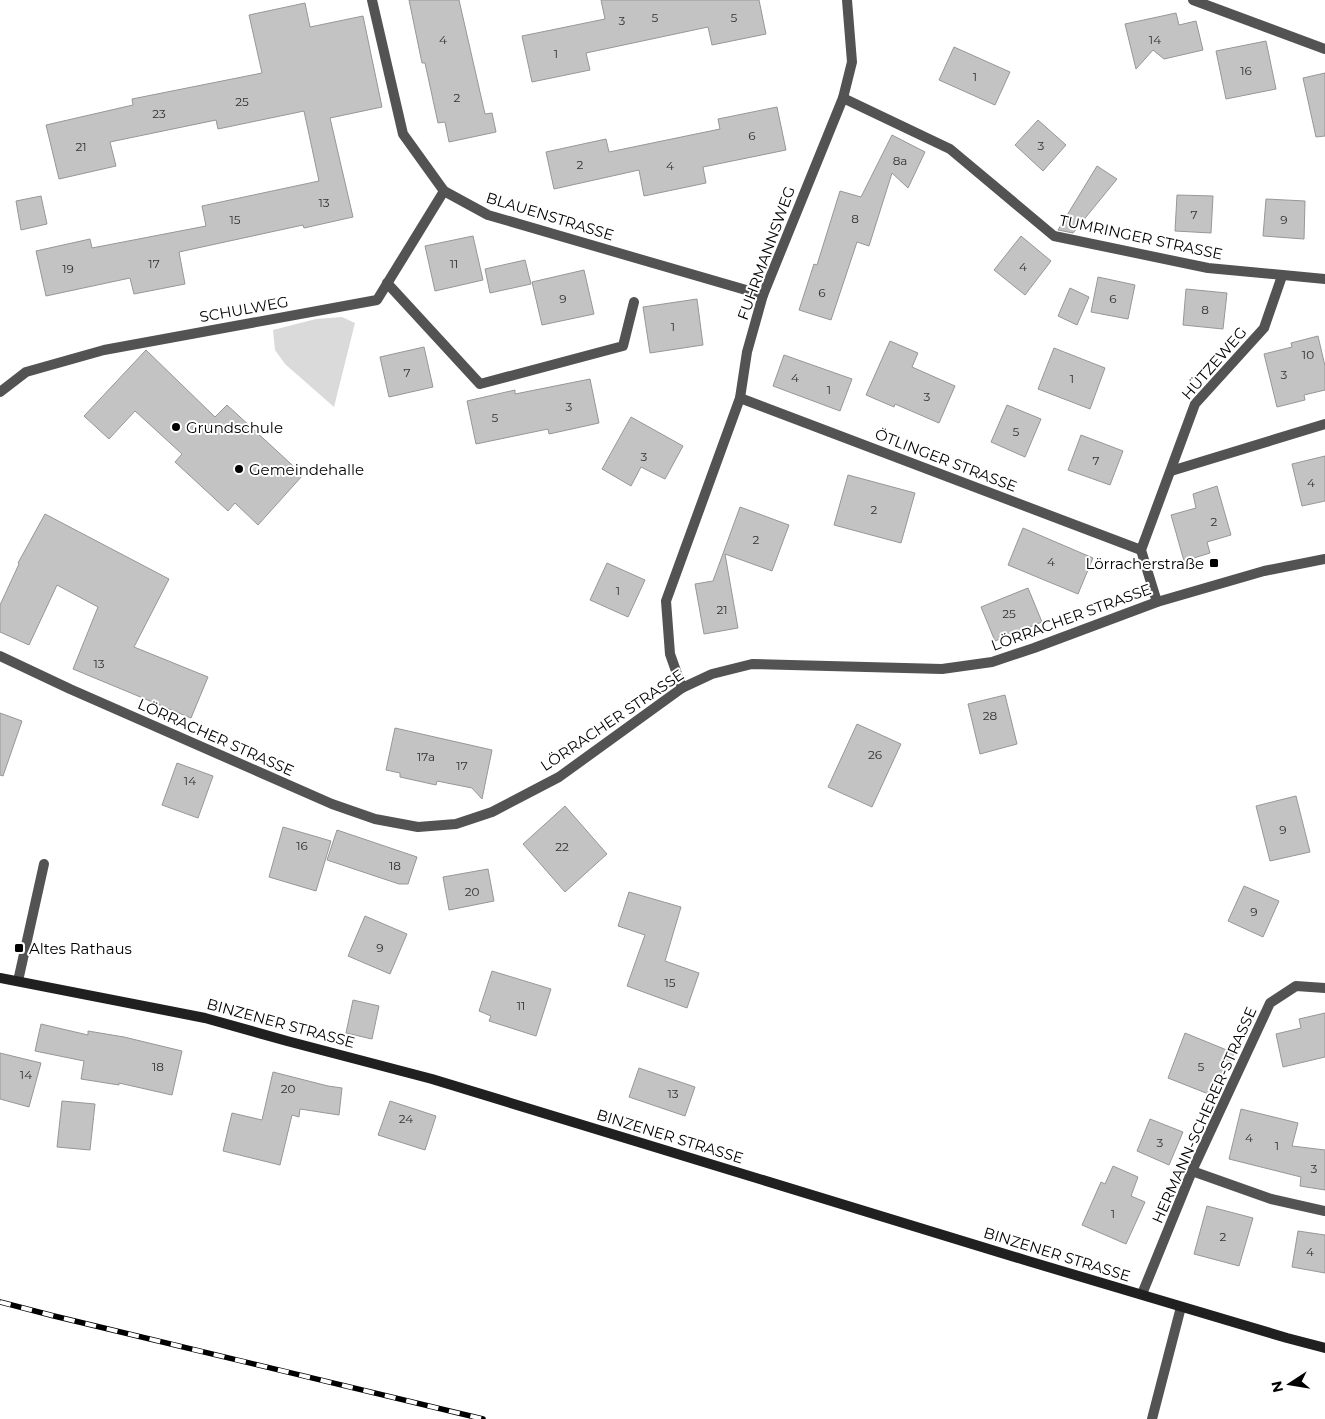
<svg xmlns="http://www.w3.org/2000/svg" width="1325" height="1419" font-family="Montserrat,sans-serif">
	<rect width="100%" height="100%" fill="#fff"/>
	<path fill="#dadada" d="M342,317L355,323L334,407L285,364L275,350L273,330L316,319Z"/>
	<g fill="#c3c3c3" stroke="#979797">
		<path d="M409,0H459L485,114L492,113L496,132L449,142L445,122L438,123L425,63H422Z"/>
		<path d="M601,0H759L766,34L712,45L708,27L586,53L590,70L532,82L522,36L605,19Z"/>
		<path d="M305,3L310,27L363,16L382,107L330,118L353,217L304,228L303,225L179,252L185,284L134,294L130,278L46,296L36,251L90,239L92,248L206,226L202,206L319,181L304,111L218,129L216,120L110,142L116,166L59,179L46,125L133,105L132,99L262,73L249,15Z"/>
		<path d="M1176,13L1179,25L1196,21L1203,50L1164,59L1153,50L1136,69L1125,24Z"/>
		<path d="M1266,41L1276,89L1226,99L1216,51Z"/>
		<path d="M954,47L1010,72L995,105L939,80Z"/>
		<path d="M1325,73V136L1316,137L1303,78Z"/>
		<path d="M777,107L786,150L703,167L706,183L644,196L639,170L554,189L546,152L606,139L609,152L720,129L718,119Z"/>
		<path d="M1038,120L1066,145L1043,171L1015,145Z"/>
		<path d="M892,135L925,152L908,188L892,173L869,246L857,242L831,320L799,310L814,264L817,265L840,191L861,197Z"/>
		<path d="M1097,166L1117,179L1073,233L1058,230Z"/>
		<path d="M1177,195L1213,196L1211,233L1175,231Z"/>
		<path d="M41,196L47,224L21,230L16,201Z"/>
		<path d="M1266,199L1305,201L1304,239L1263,236Z"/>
		<path d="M473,236L483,280L435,291L425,246Z"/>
		<path d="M1021,236L1051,261L1025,295L994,270Z"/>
		<path d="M525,260L531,284L490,293L485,269Z"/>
		<path d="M584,270L594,314L542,325L532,282Z"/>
		<path d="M1098,277L1135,285L1128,319L1091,312Z"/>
		<path d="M1070,288L1089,297L1077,325L1058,316Z"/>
		<path d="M1186,289L1227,293L1223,329L1183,325Z"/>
		<path d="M697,299L703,345L650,353L643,307Z"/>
		<path d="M1318,336L1325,366V390L1304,395L1305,400L1277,407L1264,354L1292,347L1291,343Z"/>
		<path d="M890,341L918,353L912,367L955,386L939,423L895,404L894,407L866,395Z"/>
		<path d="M424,347L433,387L389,397L380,357Z"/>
		<path d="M1054,348L1105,368L1090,409L1038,389Z"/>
		<path d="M146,350L215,417L227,405L303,475L258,525L235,503L228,511L175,462L182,454L135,411L109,439L84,416Z"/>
		<path d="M784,355L852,379L840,411L773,386Z"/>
		<path d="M590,379L599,423L549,434L548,429L476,444L467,401L515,390V394Z"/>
		<path d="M1007,405L1041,419L1025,457L991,442Z"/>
		<path d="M631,417L683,446L665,479L641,467L631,486L602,469Z"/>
		<path d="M1081,435L1123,451L1110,485L1068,470Z"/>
		<path d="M1325,456V501L1302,506L1292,464Z"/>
		<path d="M848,475L915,493L901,543L834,525Z"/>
		<path d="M1217,486L1231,535L1207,542L1210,553L1184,561L1171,515L1196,508L1193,494Z"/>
		<path d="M740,507L789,525L772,571L725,554L738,628L704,634L695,584L713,581Z"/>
		<path d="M45,514L169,579L134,647L208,677L191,718L73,669L98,607L57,585L29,645L0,632V605L19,564L18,563Z"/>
		<path d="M1023,528L1093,558L1078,594L1008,565Z"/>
		<path d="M607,563L645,580L628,617L590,600Z"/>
		<path d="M1028,588L1042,622L995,641L981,607Z"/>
		<path d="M1005,695L1017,744L980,754L968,704Z"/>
		<path d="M0,713L22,721L3,776L0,775Z"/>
		<path d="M857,724L901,744L872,807L828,787Z"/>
		<path d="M395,728L492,750L482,799L472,788L437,781L436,785L400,777V773L386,770Z"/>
		<path d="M177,763L213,776L198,818L162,805Z"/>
		<path d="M1296,796L1310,852L1270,861L1256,806Z"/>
		<path d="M565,806L607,854L565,892L523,844Z"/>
		<path d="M283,827L331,841L316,891L269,877Z"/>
		<path d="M337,830L417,857L408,884H399L327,860Z"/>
		<path d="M488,869L494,901L449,910L443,877Z"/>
		<path d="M1244,886L1279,901L1263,937L1228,921Z"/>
		<path d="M629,892L681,907L665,961L699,973L687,1008L627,986L645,935L618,926Z"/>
		<path d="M365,916L407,934L390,974L348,956Z"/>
		<path d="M492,971L551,989L536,1036L489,1021L491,1016L479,1011Z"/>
		<path d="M353,1000L379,1006L372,1039L346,1033Z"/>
		<path d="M1325,1013V1057L1283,1067L1276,1034L1301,1028L1299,1019Z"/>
		<path d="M41,1024L88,1035V1031L124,1037L182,1051L172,1095L119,1083V1085L81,1079L84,1061L35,1051Z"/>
		<path d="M1185,1033L1234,1053L1216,1097L1168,1078Z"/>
		<path d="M0,1053L41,1063L29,1107L0,1099Z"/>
		<path d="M639,1068L695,1087L685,1116L629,1097Z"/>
		<path d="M273,1072L328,1086L342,1088L339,1115L300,1109L299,1117L292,1115L280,1165L223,1151L232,1113L262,1120Z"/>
		<path d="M62,1101L95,1104L90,1150L57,1147Z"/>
		<path d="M390,1101L436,1116L425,1150L378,1135Z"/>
		<path d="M1241,1109L1298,1123L1292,1146L1325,1150V1190L1300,1186L1301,1177L1229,1159Z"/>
		<path d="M1150,1119L1183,1132L1169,1165L1137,1151Z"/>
		<path d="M1113,1166L1138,1177L1131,1196L1145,1202L1126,1244L1082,1225L1101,1182L1105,1184Z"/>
		<path d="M1207,1206L1253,1218L1239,1266L1194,1254Z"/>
		<path d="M1298,1231L1325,1235V1273L1292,1267Z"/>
	</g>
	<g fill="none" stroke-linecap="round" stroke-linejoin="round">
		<g stroke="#535353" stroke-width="10">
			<path d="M387,283L480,384L623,346L634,302"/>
			<path d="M1152,1419L1181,1307"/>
		</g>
		<g stroke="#535353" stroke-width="10">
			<path d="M372,0L403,134L444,191L488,215L763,295"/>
			<path d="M1193,0L1325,49"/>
			<path d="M843,98L950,149L1054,236L1208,268L1325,279"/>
			<path d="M0,392L26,372L104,350L377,300L444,191"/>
			<path d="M740,398L1141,550"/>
			<path d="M1171,471L1325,424"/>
			<path d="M1157,602L1141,550L1195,404L1264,328L1282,276"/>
			<path d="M682,688L670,654L666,601L740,398L747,352L763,295L843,98L852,62L847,0"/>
			<path d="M18,981L44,864"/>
			<path d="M1192,1171L1271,1199L1325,1211"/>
			<path d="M1142,1294L1192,1171L1270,1003L1296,986L1325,988"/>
		</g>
		<path stroke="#535353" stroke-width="10" d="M0,656L70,689L332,804L375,819L418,827L456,824L492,812L559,777L682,688L712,674L752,664L942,669L992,662L1034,648L1157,602L1264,571L1325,559"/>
		<path stroke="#202020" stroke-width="10" d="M0,978L205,1018L287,1041L432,1079L1028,1261L1287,1338L1325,1348"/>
		<defs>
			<path id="rail" d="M0,1302L54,1316L483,1419"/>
		</defs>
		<use href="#rail" stroke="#000" stroke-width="5.5"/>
		<use href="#rail" stroke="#fff" stroke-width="4" stroke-dasharray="11" stroke-linecap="butt"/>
	</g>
	<g fill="#000" stroke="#fff" stroke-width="2">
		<circle cx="176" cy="427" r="5"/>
		<circle cx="239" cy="469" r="5"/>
		<rect x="1209" y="558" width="10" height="10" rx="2.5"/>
		<rect x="14" y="943" width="10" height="10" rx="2.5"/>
	</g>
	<g text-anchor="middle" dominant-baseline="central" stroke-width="4" stroke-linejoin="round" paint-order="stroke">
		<g font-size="12" fill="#313131">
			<text x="655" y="17">5</text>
			<text x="734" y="17">5</text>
			<text x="622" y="20">3</text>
			<text x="443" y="39">4</text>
			<text x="1155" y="39">14</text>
			<text x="556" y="53">1</text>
			<text x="1246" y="70">16</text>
			<text x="975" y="76">1</text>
			<text x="457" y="97">2</text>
			<text x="242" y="101">25</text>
			<text x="159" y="113">23</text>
			<text x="752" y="135">6</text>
			<text x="1041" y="145">3</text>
			<text x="81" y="146">21</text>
			<text x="900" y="160">8a</text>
			<text x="580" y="164">2</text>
			<text x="670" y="165">4</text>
			<text x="324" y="202">13</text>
			<text x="1194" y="214">7</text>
			<text x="855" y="218">8</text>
			<text x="235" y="219">15</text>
			<text x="1284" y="219">9</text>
			<text x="154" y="263">17</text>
			<text x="454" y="263">11</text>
			<text x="1023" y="266">4</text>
			<text x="68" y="268">19</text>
			<text x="822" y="292">6</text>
			<text x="563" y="298">9</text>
			<text x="1113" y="298">6</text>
			<text x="1205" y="309">8</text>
			<text x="673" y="326">1</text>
			<text x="1308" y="354">10</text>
			<text x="407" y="372">7</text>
			<text x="1284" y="374">3</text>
			<text x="795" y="377">4</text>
			<text x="1072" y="378">1</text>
			<text x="829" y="389">1</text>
			<text x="927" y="396">3</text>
			<text x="569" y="406">3</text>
			<text x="495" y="417">5</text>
			<text x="1016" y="431">5</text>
			<text x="644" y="456">3</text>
			<text x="1096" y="460">7</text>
			<text x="1311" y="482">4</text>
			<text x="874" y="509">2</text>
			<text x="1214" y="521">2</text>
			<text x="756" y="539">2</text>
			<text x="1051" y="561">4</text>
			<text x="618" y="590">1</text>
			<text x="722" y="609">21</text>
			<text x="1009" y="613">25</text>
			<text x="99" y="663">13</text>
			<text x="990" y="715">28</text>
			<text x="875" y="754">26</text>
			<text x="426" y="756">17a</text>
			<text x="462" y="765">17</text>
			<text x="190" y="780">14</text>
			<text x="1283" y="829">9</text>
			<text x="302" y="845">16</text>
			<text x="562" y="846">22</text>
			<text x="395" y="865">18</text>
			<text x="472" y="891">20</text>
			<text x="1254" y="911">9</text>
			<text x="380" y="947">9</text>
			<text x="670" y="982">15</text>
			<text x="521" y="1005">11</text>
			<text x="158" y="1066">18</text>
			<text x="1201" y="1066">5</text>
			<text x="26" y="1074">14</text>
			<text x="288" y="1088">20</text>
			<text x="673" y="1093">13</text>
			<text x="406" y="1118">24</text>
			<text x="1249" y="1137">4</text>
			<text x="1160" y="1142">3</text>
			<text x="1277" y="1145">1</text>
			<text x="1314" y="1168">3</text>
			<text x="1113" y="1213">1</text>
			<text x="1223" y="1236">2</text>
			<text x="1310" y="1251">4</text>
		</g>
		<g font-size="15" fill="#000" stroke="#fff">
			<text transform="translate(550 216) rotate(17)">BLAUENSTRASSE</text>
			<text transform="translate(1141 237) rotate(12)">TUMRINGER STRASSE</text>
			<text transform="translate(766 253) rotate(-70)">FUHRMANNSWEG</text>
			<text transform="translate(244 309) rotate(-10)">SCHULWEG</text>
			<text transform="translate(1214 363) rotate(-49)">HÜTZEWEG</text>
			<text transform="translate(946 460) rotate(21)">ÖTLINGER STRASSE</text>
			<text transform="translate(1071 617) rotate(-20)">LÖRRACHER STRASSE</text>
			<text transform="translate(612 720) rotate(-34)">LÖRRACHER STRASSE</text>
			<text transform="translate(216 737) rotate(24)">LÖRRACHER STRASSE</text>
			<text transform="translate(281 1023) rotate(15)">BINZENER STRASSE</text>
			<text transform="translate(1204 1115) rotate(-66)">HERMANN-SCHERER-STRASSE</text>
			<text transform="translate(670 1136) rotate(17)">BINZENER STRASSE</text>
			<text transform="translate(1057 1254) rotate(17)">BINZENER STRASSE</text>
		</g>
		<g font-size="15" fill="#000" stroke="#fff" text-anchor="start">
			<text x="186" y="427">Grundschule</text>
			<text x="249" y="469">Gemeindehalle</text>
			<text x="1204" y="563" text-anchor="end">Lörracherstraße</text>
			<text x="29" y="948">Altes Rathaus</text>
		</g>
	</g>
	<g transform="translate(1290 1384) rotate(258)" stroke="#ffffff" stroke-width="4" paint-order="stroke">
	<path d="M0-4L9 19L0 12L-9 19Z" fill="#000000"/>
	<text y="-8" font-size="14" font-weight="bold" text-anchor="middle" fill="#000000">N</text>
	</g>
</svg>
